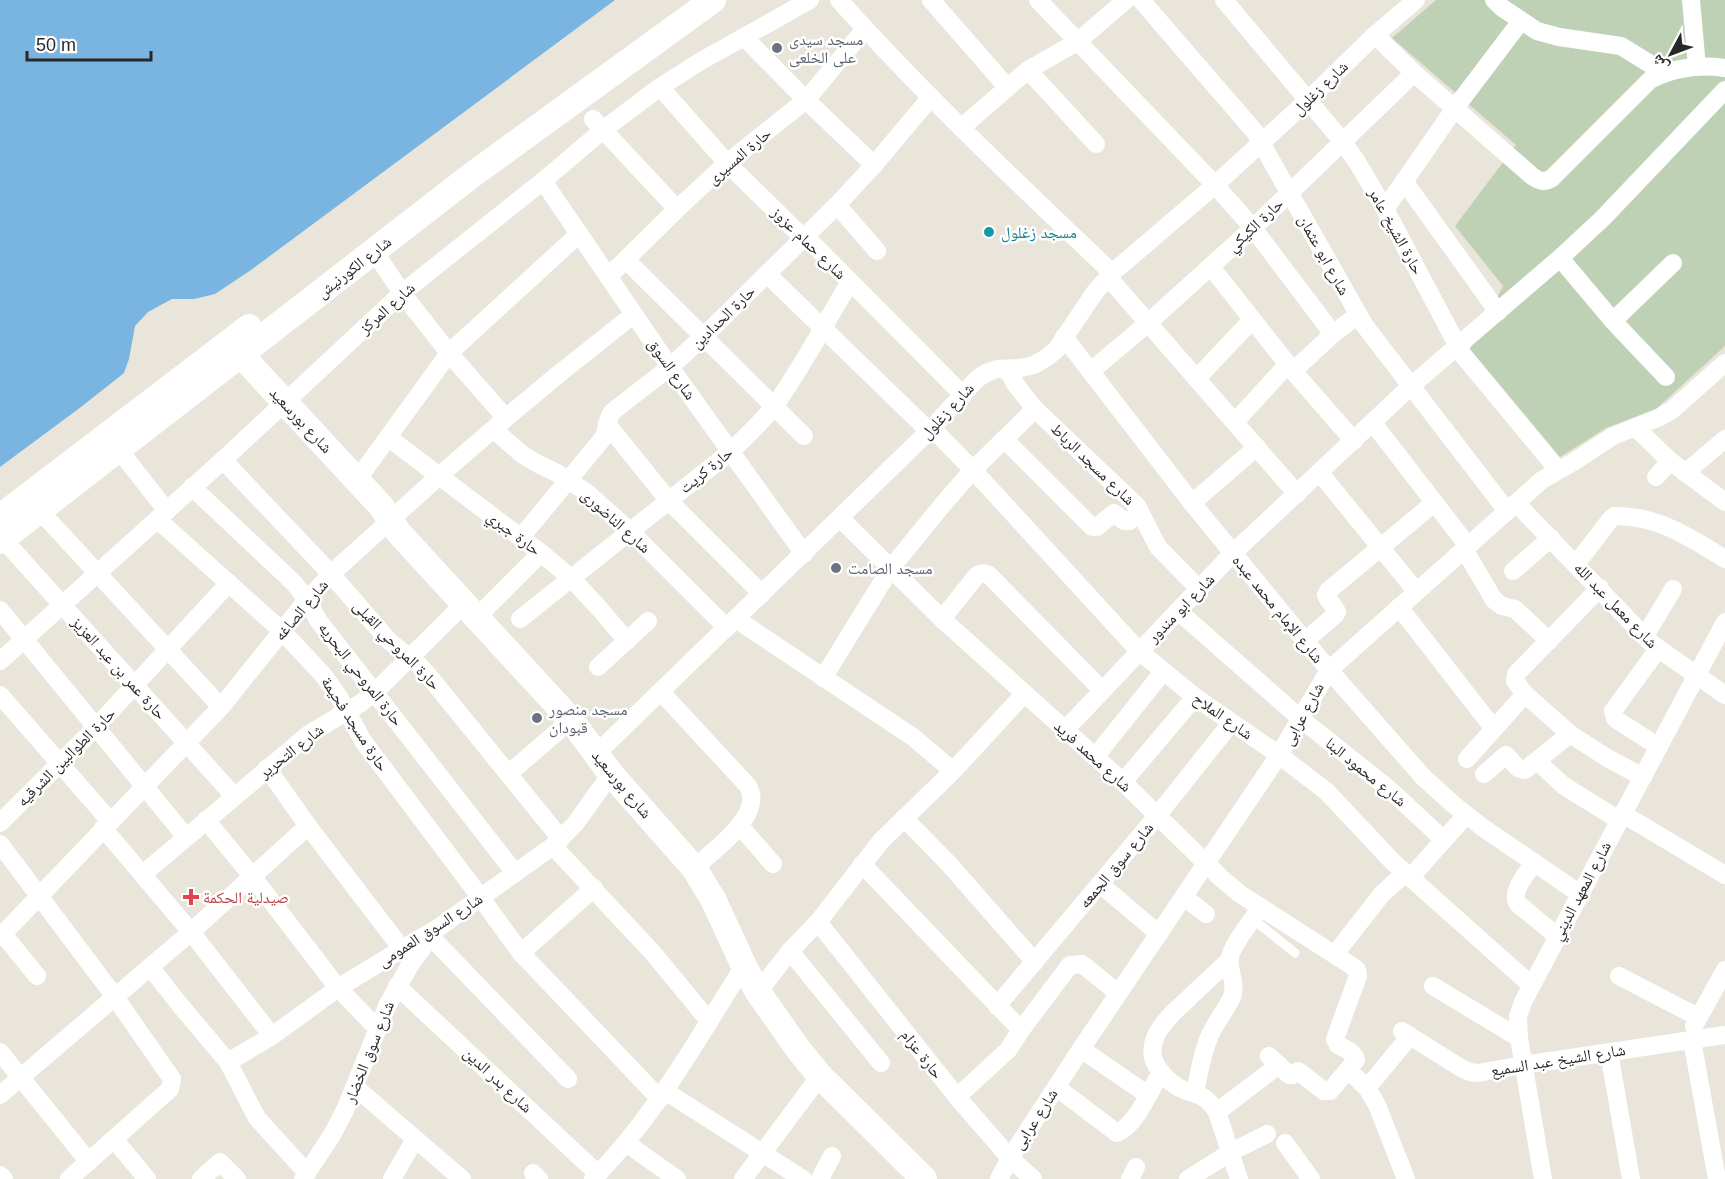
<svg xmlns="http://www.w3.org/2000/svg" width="1725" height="1179" font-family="Helvetica,'Noto Naskh Arabic',sans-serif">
	<rect width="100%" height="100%" fill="#e9e5db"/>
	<path fill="#bed1b4" d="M1436,0H1725V346L1656,409L1606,428L1560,457L1470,349L1503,286L1455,226L1516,145L1392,38Z"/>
	<path fill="#79b5e0" d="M0,0H615L251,270L215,294L194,299H172L148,312L135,326L129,359L124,373L81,407L0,467Z"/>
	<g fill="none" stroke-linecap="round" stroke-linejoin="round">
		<path stroke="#fff" stroke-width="9" d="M1253,919L1295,953"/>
		<g stroke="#fff" stroke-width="18">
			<path d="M839,0C925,96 1019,184 1112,273"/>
			<path d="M931,0L1007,87"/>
			<path d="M1038,0L1215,185L1253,228L1333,334"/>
			<path d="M1141,0L1255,132L1365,326L1507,511"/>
			<path d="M1224,0L1343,142L1357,162L1385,209L1462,354L1558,470"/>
			<path d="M1494,0L1501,7L1537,31L1559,37L1621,46L1663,72"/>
			<path d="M1691,0L1697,67"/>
			<path d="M1375,35L1414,73L1532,176C1539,181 1544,183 1552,178L1650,80C1671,68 1701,64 1725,68"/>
			<path d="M744,37L806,100L874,165"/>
			<path d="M1028,70L1096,144"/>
			<path d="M660,87L727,163L794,229L815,246L963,395"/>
			<path d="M593,119L677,209"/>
			<path d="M961,128L1028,70L1077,42L1126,0"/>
			<path d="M543,181L670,367L804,554"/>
			<path d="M1404,181L1498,312"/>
			<path d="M837,205L877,251"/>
			<path d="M1385,209L1455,108L1521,21"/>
			<path d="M374,251L402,293L449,353L506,418"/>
			<path d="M1560,258L1613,321L1666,377"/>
			<path d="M626,260L804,436"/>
			<path d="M1211,267L1293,371L1354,441"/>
			<path d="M767,274L929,431"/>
			<path d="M608,277L677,209L727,163L806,100L865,29"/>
			<path d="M1108,277L1297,494"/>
			<path d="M1613,321L1673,263"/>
			<path d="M1064,337L1192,503L1329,670L1424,778L1454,805L1482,827L1580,894"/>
			<path d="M1007,369L1016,385L1035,409L1137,506L1158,547L1199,589"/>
			<path d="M1091,371L1148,323L1253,228L1414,73"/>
			<path d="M1293,371L1333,334L1358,315"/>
			<path d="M1197,378L1252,320"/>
			<path d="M1235,422L1288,364"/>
			<path d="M1373,423L1468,546"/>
			<path d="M607,424L669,501L762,594"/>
			<path d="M1635,427L1670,461L1725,502"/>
			<path d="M932,428L973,470L1139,651L1195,697L1279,755L1326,791L1393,862L1531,985"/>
			<path d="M494,430L523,455L540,465L557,473L586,492L630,531L727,628"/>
			<path d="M389,438L541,553L571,578L598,607L627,641"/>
			<path d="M1004,439L1092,527H1097L1114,513L1124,521H1130L1140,511"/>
			<path d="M119,450L167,511"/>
			<path d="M223,460L331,574L389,641L419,665L428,675L561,839"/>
			<path d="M1320,473L1416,591"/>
			<path d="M1685,473L1725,439"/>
			<path d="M1656,477L1670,461"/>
			<path d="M357,480L449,353L579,234"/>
			<path d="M192,487L294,583L307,600L318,620L515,873"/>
			<path d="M1192,503L1257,447"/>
			<path d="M1516,503L1650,642L1666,654L1725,695"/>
			<path d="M40,511L221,707"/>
			<path d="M840,518L942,619L1123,782L1221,878L1240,894L1352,966L1357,970L1358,976L1335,1039L1338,1045C1345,1049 1355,1052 1356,1060L1330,1091H1324L1298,1071L1293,1075H1289L1269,1056"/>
			<path d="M158,520L282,631L324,676L339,697L363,741L481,898L521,953L660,1099"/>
			<path d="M521,537L604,437L609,418L612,412L670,367L704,336L837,205L874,165L931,97"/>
			<path d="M3,539L234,796"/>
			<path d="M1464,549L1494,600L1502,606L1515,609L1549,641"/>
			<path d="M1576,564L1610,520L1614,516H1619C1660,517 1691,538 1725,559"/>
			<path d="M1513,571L1551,538"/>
			<path d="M1600,588L1516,674L1515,681L1525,694L1570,734L1609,759L1643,777"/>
			<path d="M1399,607L1494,729"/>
			<path d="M0,610L186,837"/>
			<path d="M1178,611L1301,719L1389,789L1444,840"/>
			<path d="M476,618L541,553"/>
			<path d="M520,619L730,452C746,437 762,422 775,405C803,366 825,323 850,282"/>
			<path d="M736,619L913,737L953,771"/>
			<path d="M942,619L977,575L983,573L989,575L1102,690"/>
			<path d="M1645,636L1673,589"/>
			<path d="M1305,641L1335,615L1337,612C1334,605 1328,601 1326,595L1328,591L1434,503"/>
			<path d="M1658,649L1613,711L1615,718L1617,720L1659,747"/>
			<path d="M0,661L223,460L402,293L543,181L603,130L660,87L701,61L810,0"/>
			<path d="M598,667L648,621"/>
			<path d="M823,678L891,568L944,503L973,470L1035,409"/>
			<path d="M661,692L748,786C765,815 713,851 694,868"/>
			<path d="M0,695L110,821"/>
			<path d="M1065,730L1233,553L1411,386L1560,258L1603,218L1725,90"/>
			<path d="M596,754L929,431L977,379L986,373L997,369L1021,368L1034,365L1046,358L1056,350L1095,292L1112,273L1215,185L1308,100L1375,35L1416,0"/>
			<path d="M1095,757L1163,672"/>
			<path d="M1467,759L1525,694"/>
			<path d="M1537,761L1564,786L1619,820"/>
			<path d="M267,768L308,826L402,949"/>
			<path d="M508,774L571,720"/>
			<path d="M1484,774L1506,755L1518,768L1525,770L1570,734"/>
			<path d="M1123,782L1195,697"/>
			<path d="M1623,814L1725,875"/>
			<path d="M904,818L948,863L1035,962"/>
			<path d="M206,820L252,876L338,988L377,1028"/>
			<path d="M0,823L96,727L229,583"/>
			<path d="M740,826L773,864"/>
			<path d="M103,828L191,932L272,1036"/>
			<path d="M0,844L115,997L172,1079L170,1089L69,1179"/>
			<path d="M553,846L653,953L709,1021"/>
			<path d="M1534,862C1527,874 1510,891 1518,904L1557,936"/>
			<path d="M862,864L1021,1030"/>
			<path d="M143,874L309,734L361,703L375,692L464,604"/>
			<path d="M1410,878L1466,815"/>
			<path d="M1100,884L1159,934"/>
			<path d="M1184,897L1206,914"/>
			<path d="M818,922L957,1097L1010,1158L1033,1179"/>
			<path d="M3,934L37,976"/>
			<path d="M0,937L221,707L307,600L331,574L439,476L506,418L560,373L633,315"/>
			<path d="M431,937L568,1079"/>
			<path d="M790,951L881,1063"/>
			<path d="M521,953L594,888"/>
			<path d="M1335,954L1382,894L1405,873"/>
			<path d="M1229,960C1216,973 1202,985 1189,998C1161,1023 1132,1051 1172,1083C1190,1098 1201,1087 1217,1112L1239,1179"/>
			<path d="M150,967L180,1005L228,1062L257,1118L307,1173"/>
			<path d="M1619,976L1698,1017"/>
			<path d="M397,986L598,1174"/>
			<path d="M1433,986L1519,1038"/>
			<path d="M758,992L790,951L818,922L881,841L953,771L1024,694"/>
			<path d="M997,1006L1157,816L1231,723"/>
			<path d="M1694,1026L1725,970"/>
			<path d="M1402,1031L1461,1068L1470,1072L1478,1073L1523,1065L1725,1035"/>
			<path d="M1692,1040L1717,1179"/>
			<path d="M1081,1049L1148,1095"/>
			<path d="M0,1052L89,1162"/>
			<path d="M1609,1052L1631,1179"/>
			<path d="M228,1062L272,1036L338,988L402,949L438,928L553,846L575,824L611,774"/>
			<path d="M1348,1070L1367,1088L1377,1105L1406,1179"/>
			<path d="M355,1087L462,1179"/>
			<path d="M1056,1087L1117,1133C1136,1125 1150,1091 1161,1072"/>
			<path d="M1367,1088L1410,1036"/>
			<path d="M665,1091L803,1179"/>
			<path d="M1195,1093C1199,1073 1202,1053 1210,1035C1216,1022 1225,1011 1231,999C1238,985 1228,972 1230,958C1231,946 1253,919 1261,907"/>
			<path d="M0,1095L191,932L308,826"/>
			<path d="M957,1097L1008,1050L1021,1030L1070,965L1082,964L1118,993"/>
			<path d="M1217,1112L1279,1065"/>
			<path d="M114,1139L147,1179"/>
			<path d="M626,1143L677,1179"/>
			<path d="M1285,1143L1311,1179"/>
			<path d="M533,1173L539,1179"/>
			<path d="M0,1175L4,1179"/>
			<path d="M201,1179L220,1162L237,1179"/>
			<path d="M303,1179L332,1135L345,1110L387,1006L410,965L432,935"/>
			<path d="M392,1179L415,1139"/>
			<path d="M593,1179C655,1117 697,1039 744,966"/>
			<path d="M743,1179L820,1076"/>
			<path d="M820,1179L832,1156"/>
			<path d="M999,1179L1010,1158L1081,1049L1279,755L1329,670L1542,480L1575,461L1613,436L1660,417L1672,410L1725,363"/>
			<path d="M1130,1179L1136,1167"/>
			<path d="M1188,1179L1231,1152L1267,1134"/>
			<path d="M1543,1179L1519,1038L1518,1017L1523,1002L1725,622"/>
		</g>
		<g stroke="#fff" stroke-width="26">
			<path d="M241,355L381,506L399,533L571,720L611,774L694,868L713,899L744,966L758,992L798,1049L820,1076L924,1179"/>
			<path d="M0,517L249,327"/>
			<path d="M0,541L472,175L713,0"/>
		</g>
	</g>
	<g fill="#6b7280" stroke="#fff" stroke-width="2">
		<circle cx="777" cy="48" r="6"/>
		<circle cx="836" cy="568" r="6"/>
		<circle cx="537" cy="718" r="6"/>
	</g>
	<circle fill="#0f9aa8" stroke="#fff" stroke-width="2" cx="989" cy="232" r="6"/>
	<path fill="#e0444e" stroke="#fff" stroke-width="2" d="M188 888h6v6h6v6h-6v6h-6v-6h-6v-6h6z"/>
	<g text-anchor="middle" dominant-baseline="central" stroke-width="5" stroke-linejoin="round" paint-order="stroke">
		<g font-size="16" fill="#5b616d" stroke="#fff" text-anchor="start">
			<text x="789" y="39">مسجد سيدى<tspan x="789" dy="18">على الخلعى</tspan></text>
			<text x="848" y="568">مسجد الصامت</text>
			<text x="549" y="709">مسجد منصور<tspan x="549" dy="18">قبودان</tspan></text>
		</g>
		<g font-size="16" fill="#282828" stroke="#fff">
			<text transform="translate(1320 88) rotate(-44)">شارع زغلول</text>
			<text transform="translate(739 156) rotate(-40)">حارة المسيرى</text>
			<text transform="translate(1255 225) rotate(-43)">حارة الكيكي</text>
			<text transform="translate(1396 231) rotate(61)">حارة الشيخ عامر</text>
			<text transform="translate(809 243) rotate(44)">شارع حمام عزوز</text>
			<text transform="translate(1324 255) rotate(61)">شارع ابو عثمان</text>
			<text transform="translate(354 267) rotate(-38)">شارع الكورنيش</text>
			<text transform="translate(387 308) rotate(-42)">شارع المركز</text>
			<text transform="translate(723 317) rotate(-44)">حارة الحدادين</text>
			<text transform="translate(672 369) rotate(55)">شارع السوق</text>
			<text transform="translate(947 411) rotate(-47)">شارع زغلول</text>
			<text transform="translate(301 420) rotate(47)">شارع بورسعيد</text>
			<text transform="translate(1093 464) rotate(44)">شارع مسجد الرباط</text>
			<text transform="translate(706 470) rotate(-39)">حارة كريت</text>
			<text transform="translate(616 521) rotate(42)">شارع الناضورى</text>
			<text transform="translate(514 533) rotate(37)">حارة جبري</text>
			<text transform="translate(1616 605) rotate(46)">شارع معمل عبد الله</text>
			<text transform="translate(1181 608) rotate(-46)">شارع ابو مندور</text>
			<text transform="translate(1278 609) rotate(51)">شارع الإمام محمد عبده</text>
			<text transform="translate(301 610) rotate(-50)">شارع الصاغه</text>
			<text transform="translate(397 645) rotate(46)">حارة المروحي القبلى</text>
			<text transform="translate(119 668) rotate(48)">حارة عمر بن عبد العزيز</text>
			<text transform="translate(361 674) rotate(52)">حارة المروحي البحريه</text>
			<text transform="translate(1303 714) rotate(-61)">شارع عرابى</text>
			<text transform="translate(1223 716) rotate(35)">شارع الملاح</text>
			<text transform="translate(355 724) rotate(57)">حارة مسجد فحيمة</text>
			<text transform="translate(291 751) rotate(-38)">شارع التحرير</text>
			<text transform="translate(1093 756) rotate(42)">شارع محمد فريد</text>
			<text transform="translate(66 757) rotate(-45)">حارة الطوالبين الشرقيه</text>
			<text transform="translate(1366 772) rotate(39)">شارع محمود البنا</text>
			<text transform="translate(622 784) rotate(50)">شارع بورسعيد</text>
			<text transform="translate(1116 865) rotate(-50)">شارع سوق الجمعه</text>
			<text transform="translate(1581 891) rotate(-62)">شارع المعهد الديني</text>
			<text transform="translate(430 930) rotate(-33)">شارع السوق العمومى</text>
			<text transform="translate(369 1052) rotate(-68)">شارع سوق الخضار</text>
			<text transform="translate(922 1054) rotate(52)">حارة عزام</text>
			<text transform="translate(1558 1060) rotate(-9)">شارع الشيخ عبد السميع</text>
			<text transform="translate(498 1080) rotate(43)">شارع بدر الدين</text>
			<text transform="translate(1035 1119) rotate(-57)">شارع عرابى</text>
		</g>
		<g font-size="16" fill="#0d838f" stroke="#fff" text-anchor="start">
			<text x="1001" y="232">مسجد زغلول</text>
		</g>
		<g font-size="16" fill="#be3a42" stroke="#fff" text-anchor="start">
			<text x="203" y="897">صيدلية الحكمة</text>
		</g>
	</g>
	<g transform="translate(1671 54) rotate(229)" stroke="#ffffff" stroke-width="4.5" paint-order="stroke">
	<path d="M0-4.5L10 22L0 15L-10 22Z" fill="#282828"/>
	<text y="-9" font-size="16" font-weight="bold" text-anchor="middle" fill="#282828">ش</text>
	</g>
	<path d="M27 51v9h124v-9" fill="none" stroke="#282828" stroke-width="3"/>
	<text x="36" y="51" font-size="18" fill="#282828" stroke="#ffffff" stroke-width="4.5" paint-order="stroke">50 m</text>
</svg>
